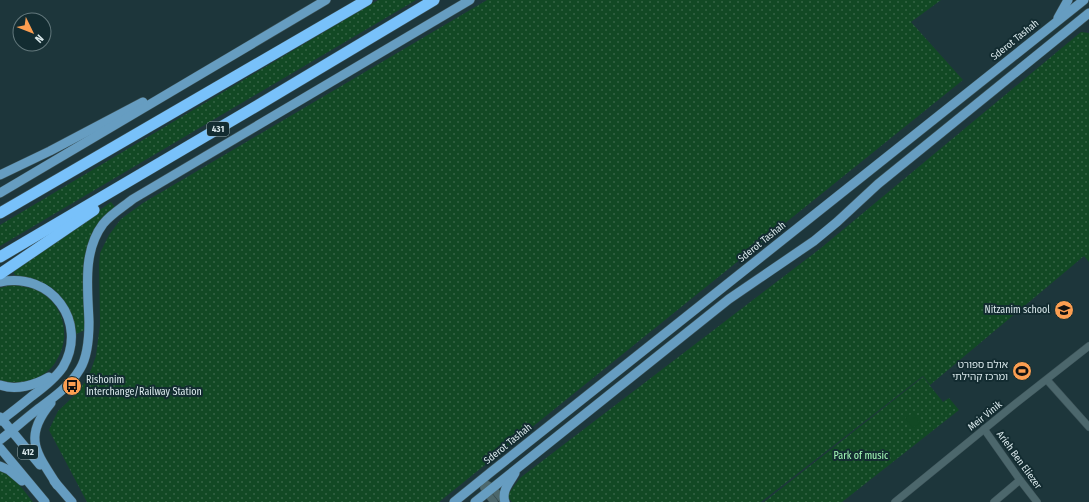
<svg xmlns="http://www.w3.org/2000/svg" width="1089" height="502" font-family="'Fira Sans Condensed','Noto Sans Hebrew',sans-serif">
	<defs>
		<pattern id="green-dots" width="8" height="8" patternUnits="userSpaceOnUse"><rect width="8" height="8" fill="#124924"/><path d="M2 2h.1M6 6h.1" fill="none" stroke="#346344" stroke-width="1.8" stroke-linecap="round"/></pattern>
	</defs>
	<rect width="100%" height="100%" fill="#1d363b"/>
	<g fill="url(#green-dots)">
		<path d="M378,0H416L0,246V225Z"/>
		<path d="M487,0H941L911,22L963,80L439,502H87L49,430L58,411L74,396L88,378L96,356L100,325L99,265L100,253L109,235L121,219L143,203Z"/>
		<path d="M1081,32L1089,33V262L1084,256L930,385L923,376L761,502H512L507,496L520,478L821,248Z"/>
		<path d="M111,202L115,207L88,245L84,260L83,275L85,330L74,335C71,325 70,314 65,304C56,284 35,279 15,275L13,271L57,241Z"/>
		<path d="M12,285C21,286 30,287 39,291C64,305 72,337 56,361C55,363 53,366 51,368C43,376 32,381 21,382C15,383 8,382 2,381L0,380V288Z"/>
		<path d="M923,377L943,402L949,398L959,410L842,502H764Z"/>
		<path d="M0,470C13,475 24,491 33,502H0Z"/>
	</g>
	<path fill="#124924" d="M913,413L920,423L913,428L905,418Z"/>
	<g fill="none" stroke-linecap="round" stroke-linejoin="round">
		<defs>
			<g id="minor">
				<path d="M1047,380L1089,427"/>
				<path d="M984,429L1020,480L1037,502"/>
				<path d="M481,481L493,488L504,502"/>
				<path d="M484,488L487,493L494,502"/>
				<path d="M895,502L1015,404L1089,346"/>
				<path d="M994,502L1020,480"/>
			</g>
			<g id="major">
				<path d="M1058,18L1068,0"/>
				<path d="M0,175L50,151L143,102"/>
				<path d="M0,193L326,0"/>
				<path d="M0,282C51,271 89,322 63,367C55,379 43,388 32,396C21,405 11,413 0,421"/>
				<path d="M0,385C16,391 35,385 49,377"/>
				<path d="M51,403C22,438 37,453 57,485"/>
				<path d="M0,417L40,465"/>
				<path d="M0,440C13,430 25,419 38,409C53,398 70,386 80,369C88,356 89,338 89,322C88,290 82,252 103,224C111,214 123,207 133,199L470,0"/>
				<path d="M0,448L45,502"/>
				<path d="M0,466L9,470L22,481"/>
				<path d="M54,481L72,502"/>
				<path d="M454,502L491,472L1084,0"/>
				<path d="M475,502L729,299L814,241L837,222L878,184L1089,13"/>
				<path d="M505,502C501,491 510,482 515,473"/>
			</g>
			<g id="highway">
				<path d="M0,213L367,0"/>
				<path d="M0,257L260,104L434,0"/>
				<path d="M0,274L94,210"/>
			</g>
		</defs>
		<use href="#minor" stroke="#3c5257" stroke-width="8"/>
		<use href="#major" stroke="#3c5257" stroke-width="10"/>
		<use href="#highway" stroke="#3c5257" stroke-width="12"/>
		<use href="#minor" stroke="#4c676c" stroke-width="7"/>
		<use href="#major" stroke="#669dc1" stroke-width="9"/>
		<use href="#highway" stroke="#78c1fa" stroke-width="11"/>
	</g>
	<defs>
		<symbol id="school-disc" viewBox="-11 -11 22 22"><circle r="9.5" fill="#fb9e51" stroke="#132c31"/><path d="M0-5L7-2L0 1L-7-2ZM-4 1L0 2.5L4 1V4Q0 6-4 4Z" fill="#111"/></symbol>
		<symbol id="stadium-disc" viewBox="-11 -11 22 22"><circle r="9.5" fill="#fb9e51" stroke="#132c31"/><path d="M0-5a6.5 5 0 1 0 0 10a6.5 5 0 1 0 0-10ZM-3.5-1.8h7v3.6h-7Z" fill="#111"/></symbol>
		<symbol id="bus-disc" viewBox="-11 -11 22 22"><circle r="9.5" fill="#fb9e51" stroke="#132c31"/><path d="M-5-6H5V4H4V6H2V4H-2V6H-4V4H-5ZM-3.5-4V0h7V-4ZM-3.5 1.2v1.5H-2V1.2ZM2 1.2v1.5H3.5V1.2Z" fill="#111"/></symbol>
	</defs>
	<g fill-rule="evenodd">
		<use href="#school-disc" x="1053" y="299" width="22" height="22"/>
		<use href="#stadium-disc" x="1011" y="360" width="22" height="22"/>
		<use href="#bus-disc" x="61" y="375" width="22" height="22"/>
	</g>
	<g text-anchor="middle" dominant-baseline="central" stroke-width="4" stroke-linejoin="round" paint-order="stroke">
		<g fill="#132c31" stroke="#9eb0b4" stroke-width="1">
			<rect x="207" y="122" width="22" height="14" rx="3"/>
			<rect x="18" y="445" width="20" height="14" rx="3"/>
		</g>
		<g font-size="9" font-weight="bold" fill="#dae9ec">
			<text x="218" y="129">431</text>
			<text x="28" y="452">412</text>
		</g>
		<g font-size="10" fill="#dae9ec" stroke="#132c31">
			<text transform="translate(1015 40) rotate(-39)">Sderot Tashah</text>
			<text transform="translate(762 242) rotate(-39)">Sderot Tashah</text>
			<text transform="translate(985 416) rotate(-39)">Meir Vinik</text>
			<text transform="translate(508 444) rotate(-39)">Sderot Tashah</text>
			<text transform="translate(1019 460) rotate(54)">Arieh Ben Eliezer</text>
		</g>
		<g font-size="10" fill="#dae9ec" stroke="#132c31" text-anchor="end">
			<text x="1050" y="310">Nitzanim school</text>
			<text x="1008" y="365">אולם ספורט<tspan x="1008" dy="12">ומרכז קהילתי</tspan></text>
			<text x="86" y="380" text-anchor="start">Rishonim<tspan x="86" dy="12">Interchange/Railway Station</tspan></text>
		</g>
		<g font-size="10" fill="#a5fbb8" stroke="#132c31">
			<text x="861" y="456">Park of music</text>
		</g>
	</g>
	<g transform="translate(32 32) rotate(133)"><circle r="19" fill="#132c31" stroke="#63787c"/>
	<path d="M0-3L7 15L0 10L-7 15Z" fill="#fb9e51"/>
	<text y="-6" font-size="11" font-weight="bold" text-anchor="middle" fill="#dae9ec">N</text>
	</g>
</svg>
